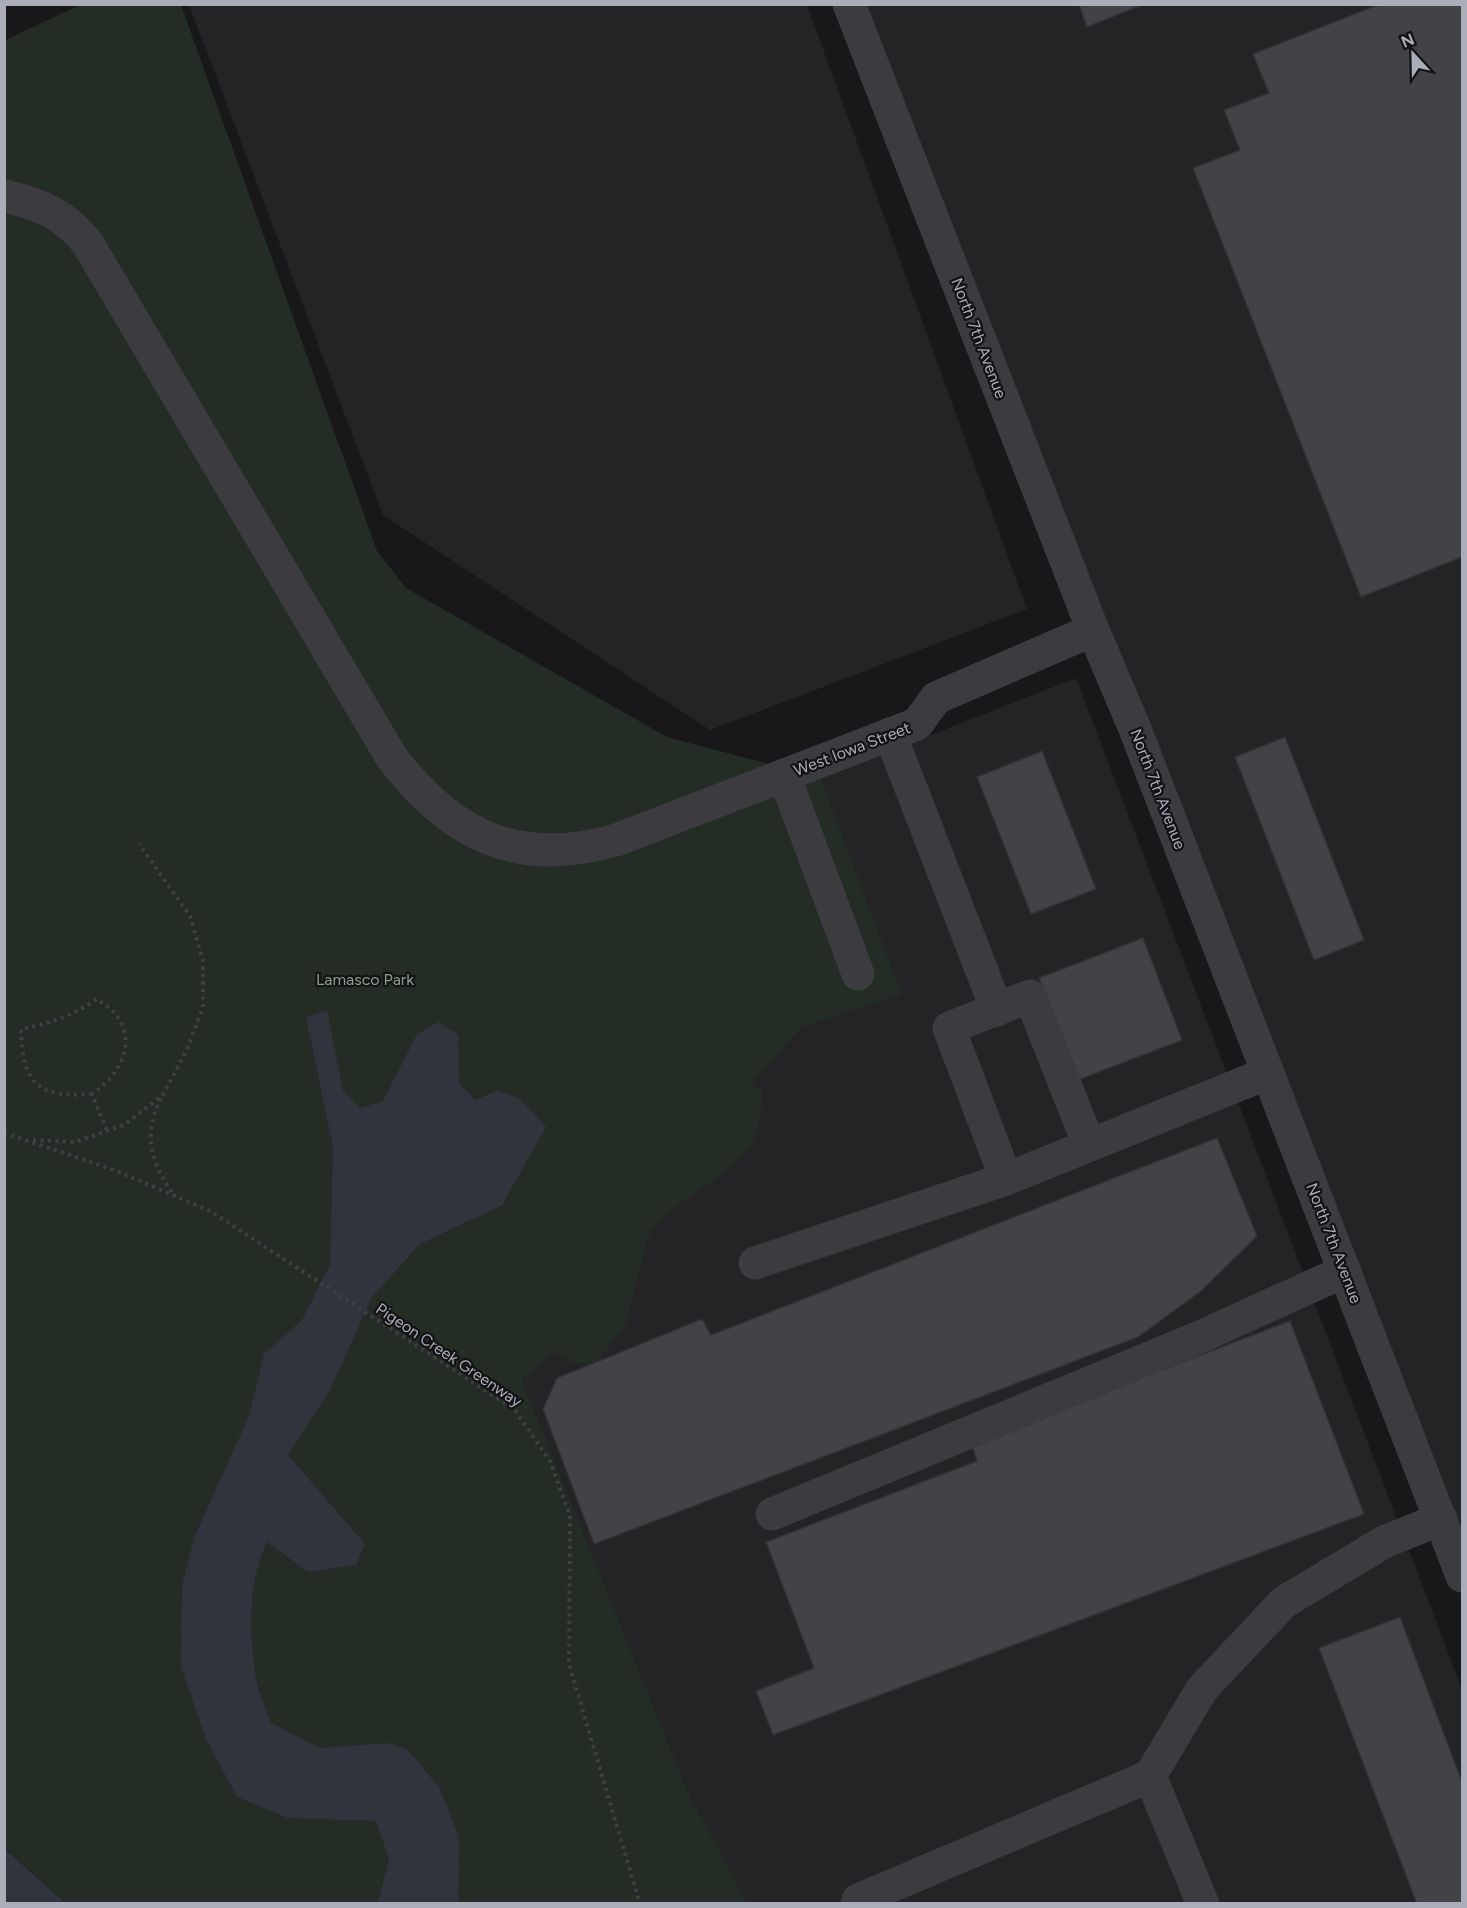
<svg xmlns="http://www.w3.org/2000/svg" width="1467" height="1908" font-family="Figtree,sans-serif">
	<rect width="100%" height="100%" fill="#18181a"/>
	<g fill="#242427">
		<path d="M189,5H807L1027,609L710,730L383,515Z"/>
		<path d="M857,5H1462V1565Z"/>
		<path d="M1076,678L1462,1689V1903H747L687,1789L522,1380L599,1314L615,1239L802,1027L902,994L821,778Z"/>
	</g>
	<path fill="#242c26" d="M80,5H181L377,551L406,588L667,737L821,778L902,994L802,1027L751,1085L763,1091C761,1104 761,1120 757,1133C741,1176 671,1195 646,1241L627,1321L610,1346L593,1363H574L554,1353L522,1380L687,1789L747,1903H65L5,1848V40Z"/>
	<g fill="#2f343d">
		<path d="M327,1010L343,1091L360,1108L383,1101L417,1034L438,1022L458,1035L459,1083L475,1100L497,1091L519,1098L546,1127L502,1205L420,1244L372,1297L329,1392L288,1455L365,1544L356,1565L308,1572L267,1542C248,1581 249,1630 255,1673C257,1689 265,1706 270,1722L320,1748L388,1743L408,1750L439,1787L459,1837L458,1903H378L389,1859L376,1821L288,1818L237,1797L206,1739L181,1667L182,1586L194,1538L249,1416L264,1354L302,1320L330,1265L333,1147L306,1017Z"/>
		<path d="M4,1848L12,1855L65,1903H5Z"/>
	</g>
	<g fill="#424247" stroke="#333236" stroke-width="1.5">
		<path d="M1079,4H1144L1087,27Z"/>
		<path d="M1380,4H1462V557L1361,597L1193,168L1240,150L1224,110L1269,93L1253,54Z"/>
		<path d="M1285,737L1364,940L1314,960L1235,757Z"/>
		<path d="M1042,751L1096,889L1031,914L977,777Z"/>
		<path d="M1143,938L1182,1040L1078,1080L1039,978Z"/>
		<path d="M1217,1138L1257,1236L1201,1291L1138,1337L594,1544L543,1409L557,1378L702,1319L711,1335Z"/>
		<path d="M1290,1321L1364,1514L773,1735L756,1691L814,1668L766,1542L977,1461L971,1442Z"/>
		<path d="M1400,1617L1462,1782V1904H1417L1319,1648Z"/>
	</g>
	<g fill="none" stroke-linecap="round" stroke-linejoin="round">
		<g stroke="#3f4045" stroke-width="4" stroke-dasharray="3 4.5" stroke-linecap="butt">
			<path d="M92,1094C38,1099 22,1083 21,1029C50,1024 73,1015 97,999C103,1004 111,1008 115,1014C139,1043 118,1077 92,1094L107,1131"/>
			<path d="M161,1098C142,1135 151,1164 175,1196"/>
			<path d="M4,1133L114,1170L210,1211L514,1409L550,1461L570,1516L569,1664L640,1904"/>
			<path d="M33,1140L75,1142L124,1125L163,1095L188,1047L203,1007V961L190,916L139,844"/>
		</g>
		<g stroke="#3b3b40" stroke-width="33">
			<path d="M849,4L1093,630L1135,729L1462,1576"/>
			<path d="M4,196C39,203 67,216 88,244L392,758C452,836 518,868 616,840L917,724L936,698L1093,630"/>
			<path d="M890,734L997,1010"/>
			<path d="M784,775L858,974"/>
			<path d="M1089,1145L1030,996L949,1028L1006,1179L1268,1073"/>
			<path d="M755,1263L1006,1179"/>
			<path d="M772,1514L1200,1337L1345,1271"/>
			<path d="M1150,1776L1203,1904"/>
			<path d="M857,1904L858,1900L1150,1776L1202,1689L1284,1602L1384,1542L1441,1519"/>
		</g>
	</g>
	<g text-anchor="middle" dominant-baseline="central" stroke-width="4.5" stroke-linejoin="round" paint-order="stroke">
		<g font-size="16" fill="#abadb8" stroke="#131315">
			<text transform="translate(979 338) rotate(69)">North 7th Avenue</text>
			<text transform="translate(852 749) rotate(-21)">West Iowa Street</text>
			<text transform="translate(1158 789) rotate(69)">North 7th Avenue</text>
			<text transform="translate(1334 1243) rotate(69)">North 7th Avenue</text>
			<text transform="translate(449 1355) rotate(34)">Pigeon Creek Greenway</text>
		</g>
		<g font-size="16" fill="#84a28b" stroke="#131315">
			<text x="365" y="979">Lamasco Park</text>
		</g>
	</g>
	<rect width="1467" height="1908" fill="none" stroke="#abadb8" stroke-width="12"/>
	<g transform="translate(1413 54) rotate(338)" stroke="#131315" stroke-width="4.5" paint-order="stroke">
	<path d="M0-4.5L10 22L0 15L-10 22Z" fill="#abadb8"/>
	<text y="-9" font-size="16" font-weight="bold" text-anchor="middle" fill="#abadb8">N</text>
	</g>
</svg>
